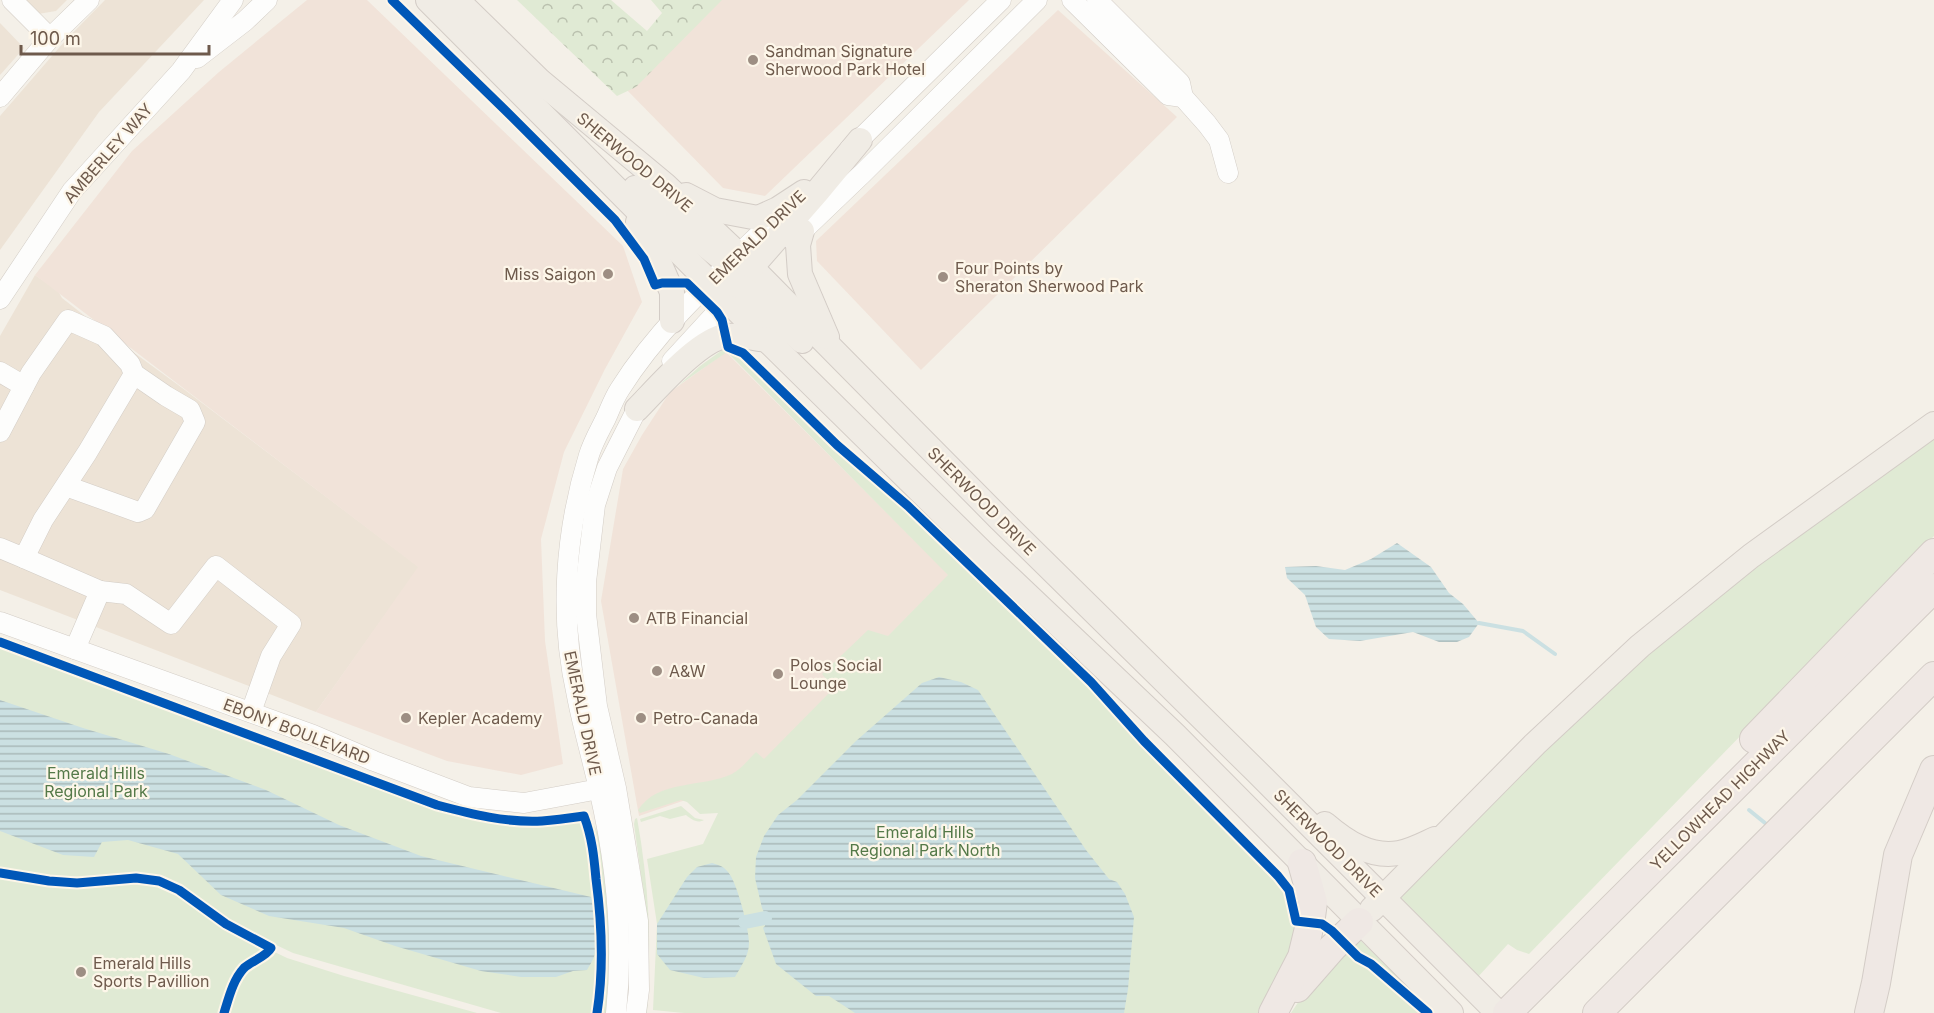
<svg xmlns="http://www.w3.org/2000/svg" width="1934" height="1013" font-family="Inter,sans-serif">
	<defs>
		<pattern id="forest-crowns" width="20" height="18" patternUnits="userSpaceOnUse" patternTransform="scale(1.5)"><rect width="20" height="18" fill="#e0ead4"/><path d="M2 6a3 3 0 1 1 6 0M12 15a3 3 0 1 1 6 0" fill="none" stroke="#bac1ae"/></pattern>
		<pattern id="water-rules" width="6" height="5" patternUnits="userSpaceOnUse" patternTransform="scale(1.5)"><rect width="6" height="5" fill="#cbe0e2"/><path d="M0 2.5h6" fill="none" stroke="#a9b9b9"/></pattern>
	</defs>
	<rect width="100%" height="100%" fill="#f4f0e8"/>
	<g fill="#ede3d6">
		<path d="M18,0H67L56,11L32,15Z"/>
		<path d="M105,0H204L99,112L0,250V116L65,41Z"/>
		<path d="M0,23L24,48L0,75Z"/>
		<path d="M35,275L58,291L62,298L99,327L185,390L419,567L316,712L0,590V336Z"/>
	</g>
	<g fill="#f1e3d9">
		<path d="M307,0H367L623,246L642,302L605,369L564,452L541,539L545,641L563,764L521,775L447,761L316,712L418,567L35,275L132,151L219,72Z"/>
		<path d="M708,0H969L765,196L723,188L622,85Z"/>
		<path d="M1058,10L1177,117L921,370L817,261L816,241Z"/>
		<path d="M726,352L949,575L770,756L761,774L639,816L601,601L623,469L642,435L670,392Z"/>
	</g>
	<g fill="#e0ead4">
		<path d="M725,348L739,354L760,371L856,467L914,516L1083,678L1163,765L1265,866L1281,885L1286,895L1291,926L1300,927L1260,1013H684L653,1010L657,924L647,859L703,844L718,813L700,814L687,802L681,800L640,813L638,810C658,779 703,788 732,774C741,769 749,759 756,752L764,759L834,688L822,674L868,630L888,636L948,575L727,352L679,385L700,366Z"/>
		<path d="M1934,430V536L1529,954L1517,950L1508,944L1477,978L1401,905L1400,898L1404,891L1632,662Z"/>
		<path d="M0,644L449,811C497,823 533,823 582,819L585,820L588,835L601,925L595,1013H501L293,953L230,923L182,889L159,878L135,875L77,880L57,879L13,874L0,870Z"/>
		<path d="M681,806L695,818L704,820C697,824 691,819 686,815L670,819L660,816L641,822L640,819Z"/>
		<path d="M589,818C601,832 601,848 603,866C611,915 611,964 606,1013H598C606,948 602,883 587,819Z"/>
		<path d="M637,818C649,884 652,947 647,1013H643L645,905L634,824L635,819Z"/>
		<path d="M0,876L37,884L58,886H77L138,880L157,883L180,894L231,931L287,958L344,976L477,1013H0Z"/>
		<path d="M1361,941L1428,1005L1423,1009L1425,1013H1291L1317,974L1353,942Z"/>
	</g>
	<path fill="url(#forest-crowns)" d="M517,0H611L647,31L662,13L651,0H722L636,87L617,96Z"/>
	<g fill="url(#water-rules)">
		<path d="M1397,543L1431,567L1449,593L1463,604L1479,623L1469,637L1457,642H1439L1413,632L1360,641L1329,639L1316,627L1305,595L1287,578L1285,567L1316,566L1345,570L1371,559Z"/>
		<path d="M939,677L961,682L978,690L1086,850L1109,879L1117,882L1125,894L1134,917L1128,989L1124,1013H855L829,996H816L776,964L763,928L765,926V914L762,908L755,878L756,857L764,836L778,815L797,800L856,741L922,683Z"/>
		<path d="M0,700L83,728L169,754L266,790L339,825L421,856L591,897C595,911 598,944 594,957C592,962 589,966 587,970L573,971L556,977H521L481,971L395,946L344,928L269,916L221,895L178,854L128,840L102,842L94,857L63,855L0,831Z"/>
		<path d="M712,863C719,865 723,866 728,872C737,882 749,929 749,943C749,956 741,966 735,977L704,978L670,970L657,954V924L687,877L697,867Z"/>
	</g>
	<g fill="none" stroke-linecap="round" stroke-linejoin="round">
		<g stroke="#cbe0e2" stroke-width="4">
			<path d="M1479,623L1523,631L1555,654"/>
			<path d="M1749,810L1765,823"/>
		</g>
		<path stroke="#cbe0e2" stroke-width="14" d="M745,922L765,918"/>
		<defs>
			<g id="minor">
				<path d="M12,0L50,38"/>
				<path d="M1072,0L1168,95L1183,97"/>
				<path d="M1097,0L1180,83L1183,97L1207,124L1219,140L1228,173"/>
				<path d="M197,58L245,21L267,0"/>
				<path d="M0,97L50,38L89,0"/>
				<path d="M849,150L1001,0"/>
				<path d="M793,240L863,173L1037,0"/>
				<path d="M0,299L72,191L181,71L233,0"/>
				<path d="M672,361L717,312L739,291"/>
				<path d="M0,372L24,386"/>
				<path d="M0,432L31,373L68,320L104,336L130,364L134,374L87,453L43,520L24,558L0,548"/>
				<path d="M66,486L138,512L145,509L195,422L190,410L166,396L134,374"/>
				<path d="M24,558L100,591L75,649"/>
				<path d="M100,591L126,594L171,624L216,566L291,624L271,656L251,712"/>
				<path d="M0,622L313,735L374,761L469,797L524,803L599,789"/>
				<path d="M616,1013C624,938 616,862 599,789C592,758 583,727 577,696C559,617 565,532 589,455C593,442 600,430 606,418C610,409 614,398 620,389C664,319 729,265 788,207"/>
				<path d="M636,1013L639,990L638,921L616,788L597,706L586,614V582L595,505L607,468L637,409L646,397"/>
			</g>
			<g id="major">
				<path d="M428,0L767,340L983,553L1175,735L1451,1013"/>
				<path d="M457,0L540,81L665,185L739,255L999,518L1256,771L1498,1013"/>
				<path d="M635,188L725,261"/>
				<path d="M686,195L715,210L758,218L778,209L804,192"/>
				<path d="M638,222L655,253L672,292V321"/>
				<path d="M802,231L798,245L800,274L827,337"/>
				<path d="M742,278L817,192L860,140"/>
				<path d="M709,283H731L743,288L802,341"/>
				<path d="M637,409C656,390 699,339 726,336C738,334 755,339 767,340"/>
				<path d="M1325,824C1346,842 1370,858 1399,853C1411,851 1424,844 1435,839"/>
				<path d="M1372,909L1535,744L1640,646L1751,556L1934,424"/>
			</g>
			<g id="highway">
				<path d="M1754,739L1934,553"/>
				<path d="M1297,988L1332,948L1359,922"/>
				<path d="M1273,1013L1302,957L1310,924L1313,902L1302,863"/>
				<path d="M1507,1013L1934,588"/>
				<path d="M1597,1013L1934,676"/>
				<path d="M1869,1013L1876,983L1898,855L1934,770"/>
			</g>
		</defs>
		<use href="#minor" stroke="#d3cdc6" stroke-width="21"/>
		<use href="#major" stroke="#d3ccc6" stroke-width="26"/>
		<use href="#highway" stroke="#d3ccc6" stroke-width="30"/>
		<use href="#minor" stroke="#fdfdfc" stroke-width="20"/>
		<use href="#major" stroke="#f0ece5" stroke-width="24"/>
		<use href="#highway" stroke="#efe8e4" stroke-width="28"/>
		<defs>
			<g id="cycleway">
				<path d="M392,0L505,110L615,220L644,259L655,285L662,283H687L717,312L722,320L728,347L743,353L837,445L908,506L1091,682L1144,741L1278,876L1289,890L1296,921L1322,924L1332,931L1358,957L1371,964L1428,1013"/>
				<path d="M0,642L437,805C471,814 507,823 542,821C556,820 570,818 584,816C592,837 594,857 596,879C602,924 604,969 597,1013"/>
				<path d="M0,873L49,881L77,883L136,878L159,881L179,890L226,924L271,948C267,956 252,961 244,968C233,980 229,997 224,1013"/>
			</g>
		</defs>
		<use href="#cycleway" stroke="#fdf6e9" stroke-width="13"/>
		<use href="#cycleway" stroke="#0057b8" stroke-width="9"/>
	</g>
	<g fill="#9d8e83" stroke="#fdf6e9" stroke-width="2">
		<circle cx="753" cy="60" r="6"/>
		<circle cx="608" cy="274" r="6"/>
		<circle cx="943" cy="277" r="6"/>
		<circle cx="634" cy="618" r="6"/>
		<circle cx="657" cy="671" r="6"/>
		<circle cx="778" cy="674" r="6"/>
		<circle cx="406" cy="718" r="6"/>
		<circle cx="641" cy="718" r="6"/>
		<circle cx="81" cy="972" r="6"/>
	</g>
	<g text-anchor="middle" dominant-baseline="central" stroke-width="4.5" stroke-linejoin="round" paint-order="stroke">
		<g font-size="16" fill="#6e5a4c" stroke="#fdf6e9" text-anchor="start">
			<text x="765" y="51">Sandman Signature<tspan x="765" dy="18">Sherwood Park Hotel</tspan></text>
			<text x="955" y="268">Four Points by<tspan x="955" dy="18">Sheraton Sherwood Park</tspan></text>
			<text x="596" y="274" text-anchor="end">Miss Saigon</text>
			<text x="646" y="618">ATB Financial</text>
			<text x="790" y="665">Polos Social<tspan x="790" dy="18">Lounge</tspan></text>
			<text x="669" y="671">A&amp;W</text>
			<text x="418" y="718">Kepler Academy</text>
			<text x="653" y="718">Petro-Canada</text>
			<text x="93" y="963">Emerald Hills<tspan x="93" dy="18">Sports Pavillion</tspan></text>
		</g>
		<g font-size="16" fill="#6e5a4c" stroke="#fdf6e9">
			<text transform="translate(108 153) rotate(-49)">AMBERLEY WAY</text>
			<text transform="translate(635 162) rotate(40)">SHERWOOD DRIVE</text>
			<text transform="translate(757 237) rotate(-44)">EMERALD DRIVE</text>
			<text transform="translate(982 501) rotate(45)">SHERWOOD DRIVE</text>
			<text transform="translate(583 713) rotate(78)">EMERALD DRIVE</text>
			<text transform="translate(297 731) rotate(21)">EBONY BOULEVARD</text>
			<text transform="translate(1720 800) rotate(-45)">YELLOWHEAD HIGHWAY</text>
			<text transform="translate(1328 843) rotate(45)">SHERWOOD DRIVE</text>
		</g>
		<g font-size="16" fill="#547948" stroke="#fdf6e9">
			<text x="96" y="773">Emerald Hills<tspan x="96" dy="18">Regional Park</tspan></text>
			<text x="925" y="832">Emerald Hills<tspan x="925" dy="18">Regional Park North</tspan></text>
		</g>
	</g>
	<path d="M21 45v9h188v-9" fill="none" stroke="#6e5a4c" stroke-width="3"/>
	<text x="30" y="45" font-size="18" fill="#6e5a4c" stroke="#fdf6e9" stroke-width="4.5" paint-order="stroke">100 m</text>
</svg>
